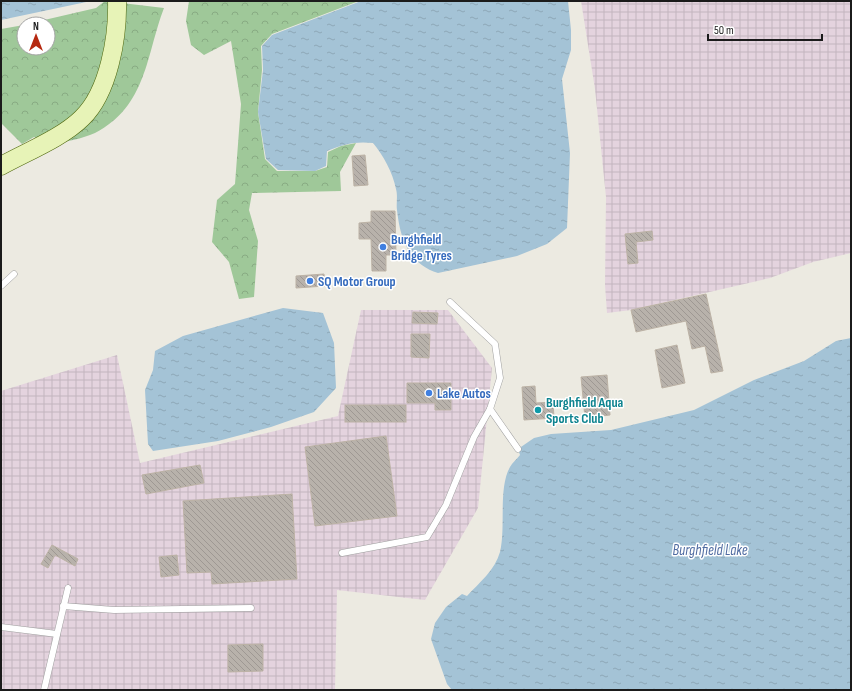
<svg xmlns="http://www.w3.org/2000/svg" width="852" height="691" font-family="'Sofia Sans Condensed',sans-serif">
	<defs>
		<pattern id="industrial-grid" width="8" height="8" patternUnits="userSpaceOnUse"><rect width="8" height="8" fill="#e4d3de"/><path d="M0 4h8M4 0v8" fill="none" stroke="#c3b5be"/></pattern>
		<pattern id="forest-crowns" width="20" height="18" patternUnits="userSpaceOnUse"><rect width="20" height="18" fill="#9fc899"/><path d="M2 6a3 3 0 1 1 6 0M12 15a3 3 0 1 1 6 0" fill="none" stroke="#88ab83"/></pattern>
		<pattern id="water-ripples" width="26" height="14" patternUnits="userSpaceOnUse"><rect width="26" height="14" fill="#a4c3d6"/><path d="M2 4q2-2 4 0t4 0M15 11q2-2 4 0t4 0" fill="none" stroke="#8da7b7"/></pattern>
		<pattern id="building-back-hatch" width="6" height="6" patternUnits="userSpaceOnUse"><rect width="6" height="6" fill="#b8b2ab"/><path d="M-1 5l2 2M0 0l6 6M5-1l2 2" fill="none" stroke="#9e9893"/></pattern>
	</defs>
	<rect width="100%" height="100%" fill="#eceae1"/>
	<g fill="url(#industrial-grid)">
		<path d="M581,1H851V253L813,262L770,278L631,310L607,313L605,285L606,197L595,89Z"/>
		<path d="M361,310H448L492,368L478,508L425,600L337,590L335,690H1V391L117,355L140,463L338,416Z"/>
	</g>
	<g fill="url(#forest-crowns)">
		<path d="M105,1L164,8C146,55 147,106 95,133C82,139 66,141 53,145L34,137L22,144L1,123V29L24,25V48H48V24H27L96,8Z"/>
		<path d="M189,1H359L272,34L261,46L262,70L258,112L265,159L277,171H315L327,167L328,152L341,146L356,143L340,172L341,191L252,193L249,210L258,241L254,297L239,299L229,262L212,242L217,200L235,184L241,104L231,41L204,55L191,45L186,21Z"/>
	</g>
	<g fill="url(#water-ripples)">
		<path d="M1,1H91L1,20Z"/>
		<path d="M361,1H568L571,30V50L562,79L570,153L567,228L547,244L517,256L438,273C409,264 400,239 397,210C396,204 398,196 396,189C393,173 383,155 373,143C356,141 343,144 327,151L326,166L315,171L278,170L266,159L258,112L263,70L262,46L272,35Z"/>
		<path d="M283,308L323,313L334,343L336,388L314,412L271,427L218,441L153,451L148,444L145,390L153,370L155,351L183,336Z"/>
		<path d="M851,338V690H452L447,684L431,639L435,623L446,607L462,594L467,596C479,583 495,570 500,552C506,527 498,488 510,467C512,463 517,459 520,455L518,449L534,438L551,434L611,430L694,410L754,380L804,361L836,341Z"/>
	</g>
	<g fill="url(#building-back-hatch)" stroke="#bcb2a5">
		<path d="M365,155L368,185L354,186L352,156Z"/>
		<path d="M371,211H395L396,255H386V271H372L371,239H359V223L371,222Z"/>
		<path d="M652,231L653,240L636,242L638,263L628,264L625,234Z"/>
		<path d="M324,274L325,286L296,288V276Z"/>
		<path d="M706,294L723,371L711,373L705,346L692,349L686,321L636,332L631,310Z"/>
		<path d="M413,312L438,313L437,324L412,323Z"/>
		<path d="M411,334H430L429,358L411,357Z"/>
		<path d="M677,345L685,383L662,388L655,350Z"/>
		<path d="M607,375L610,415L585,418L581,377Z"/>
		<path d="M407,383H451V410H435V403H407Z"/>
		<path d="M535,386L536,403L553,402L554,418L524,420L522,387Z"/>
		<rect x="345" y="405" width="61" height="17"/>
		<path d="M386,436L397,516L315,526L305,447Z"/>
		<path d="M200,465L204,483L146,494L142,475Z"/>
		<path d="M292,494L297,579L212,584L211,572L187,573L183,501Z"/>
		<path d="M52,545L78,559L75,566L55,555L48,568L41,564Z"/>
		<path d="M177,555L179,575L161,577L159,557Z"/>
		<path d="M263,644V671L228,672V645Z"/>
	</g>
	<g fill="none" stroke-linecap="round" stroke-linejoin="round">
		<defs>
			<g id="lane">
				<path d="M1,286L14,274"/>
				<path d="M490,409L518,449"/>
				<path d="M342,553L427,537L446,505L474,437L490,409L500,378L495,344L450,302"/>
				<path d="M63,606L114,610L251,608"/>
				<path d="M1,627L57,634"/>
				<path d="M44,690L68,588"/>
			</g>
			<path id="secondary" d="M1,166C26,152 62,138 82,118C109,92 118,36 117,1"/>
		</defs>
		<use href="#lane" stroke="#9f9f9f" stroke-width="7"/>
		<use href="#secondary" stroke="#4f670d" stroke-width="19"/>
		<use href="#lane" stroke="#fff" stroke-width="6"/>
		<use href="#secondary" stroke="#e7f3b7" stroke-width="18"/>
	</g>
	<g fill="#3f7fe0" stroke="#fff" stroke-width="1.5">
		<circle cx="383" cy="247" r="4"/>
		<circle cx="310" cy="281" r="4"/>
		<circle cx="429" cy="393" r="4"/>
	</g>
	<circle fill="#0f9aa8" stroke="#fff" stroke-width="1.5" cx="538" cy="410" r="4"/>
	<g text-anchor="middle" dominant-baseline="central" stroke-width="3" stroke-linejoin="round" paint-order="stroke">
		<g font-size="14" font-weight="bold" fill="#366cbe" stroke="#fff" text-anchor="start">
			<text x="391" y="239">Burghfield<tspan x="391" dy="16">Bridge Tyres</tspan></text>
			<text x="318" y="281">SQ Motor Group</text>
			<text x="437" y="393">Lake Autos</text>
		</g>
		<g font-size="14" font-weight="bold" fill="#0d838f" stroke="#fff" text-anchor="start">
			<text x="546" y="402">Burghfield Aqua<tspan x="546" dy="16">Sports Club</tspan></text>
		</g>
		<g font-size="15" font-style="italic" fill="#506ca2" stroke="#fff">
			<text x="710" y="550">Burghfield Lake</text>
		</g>
	</g>
	<rect width="852" height="691" fill="none" stroke="#1b1b1b" stroke-width="4"/>
	<g transform="translate(36 36)"><circle r="19" fill="#ffffff" stroke="#a4a4a4"/>
	<path d="M0-3L7 15L0 10L-7 15Z" fill="#b62910"/>
	<text y="-6" font-size="11" font-weight="bold" text-anchor="middle" fill="#1b1b1b">N</text>
	</g>
	<path d="M708 34v6h114v-6" fill="none" stroke="#1b1b1b" stroke-width="2"/>
	<text x="714" y="34" font-size="12" fill="#1b1b1b" stroke="#ffffff" stroke-width="3" paint-order="stroke">50 m</text>
</svg>
